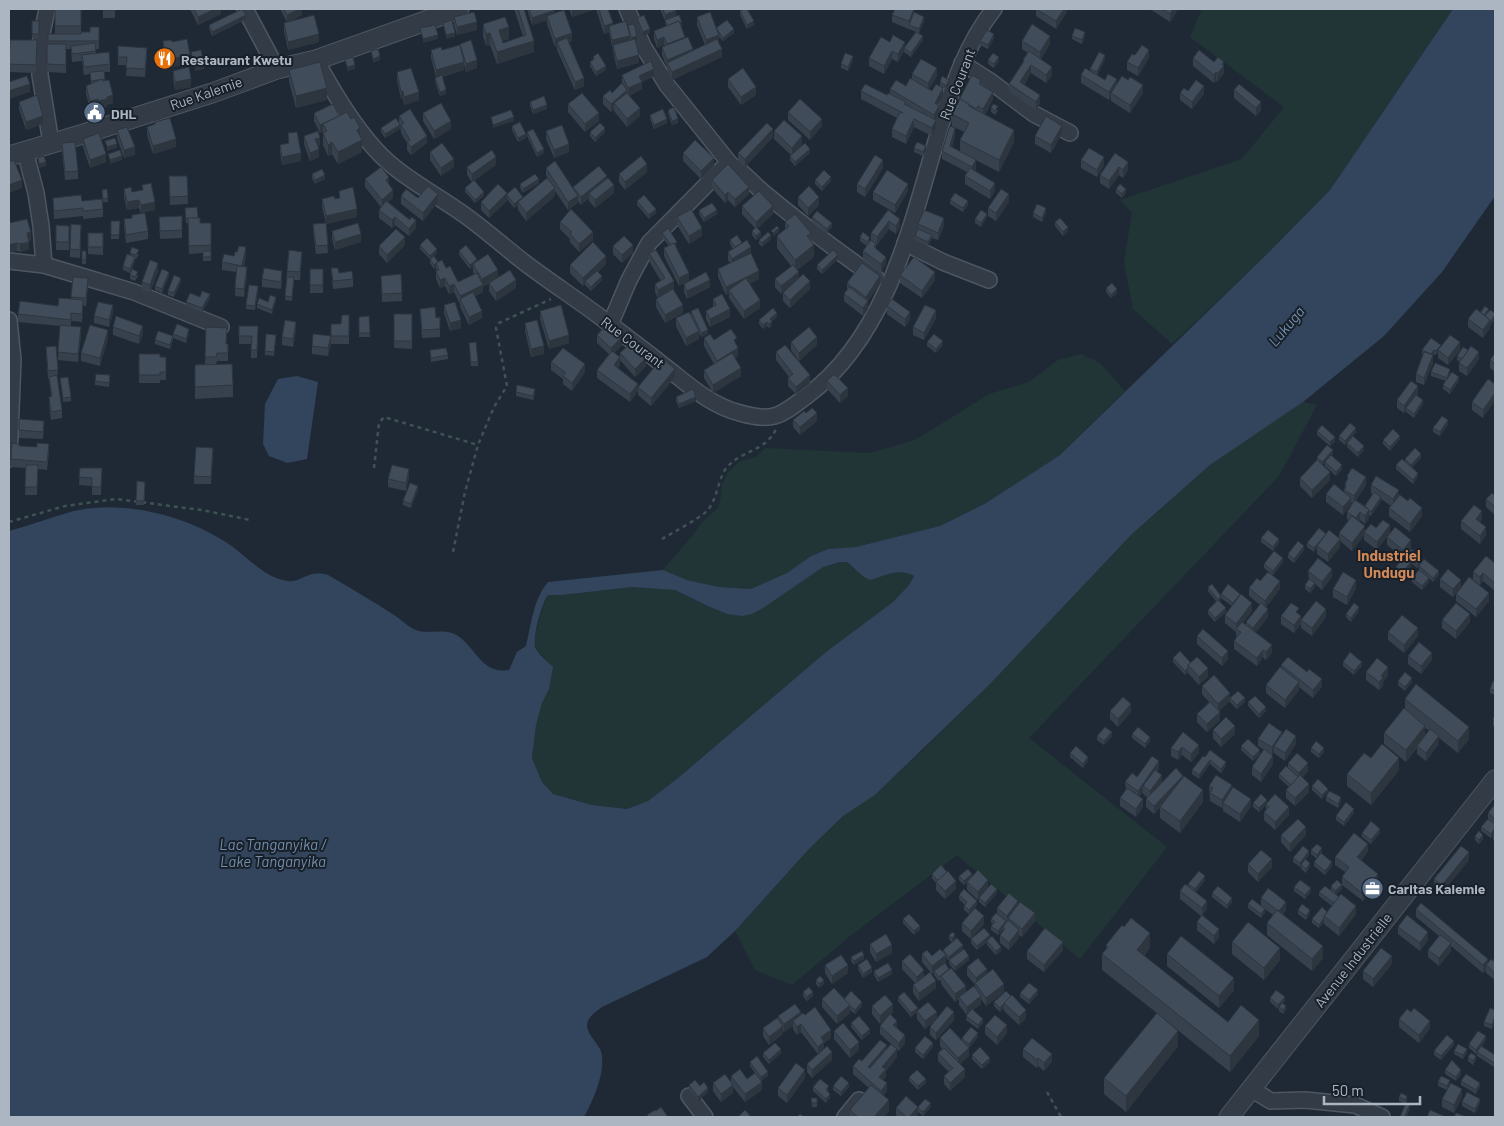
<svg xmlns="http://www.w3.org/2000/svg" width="1504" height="1126" font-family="Barlow,sans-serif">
	<rect width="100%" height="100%" fill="#1f2935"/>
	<g fill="#213536">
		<path d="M1202,9H1453L1330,190L1269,252L1172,344L1133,309L1124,262L1132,213L1120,200L1242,159L1284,107L1190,37Z"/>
		<path d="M1081,354L1100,363L1125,391L1060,455L986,503L940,526L856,547L828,549L811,556L787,573L751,589L719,587L687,580L663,570L693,535L702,522L718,508L721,496L722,484L728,472L739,462L756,457L765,448L870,453L915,440L989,394L1029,382L1058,360Z"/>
		<path d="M1303,402L1317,405L1279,476L1029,738L1167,847L1080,959L957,855L850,936L792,985L755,970L735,931L809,849L843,816L875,795L926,747L989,685L1132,534L1210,465Z"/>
		<path d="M840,562H847L854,569L878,578C889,573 903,569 914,576L909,585L893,602L826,652L678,778L648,801L627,809L592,805L553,794L542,782L532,758L536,725L542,703L549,689L543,656L537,651L534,639L544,604L548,595H562L632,587L654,588L675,590L710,607L727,614H752L823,567Z"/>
	</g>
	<g fill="#32455d" fill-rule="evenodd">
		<path d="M1453,9H1495V196L1442,272L1384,336L1303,402L1210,465L1132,534L989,685L875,795L843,816L809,849L735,931L707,957L602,1007C596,1012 588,1016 587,1025C587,1033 596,1042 600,1049C608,1068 593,1101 584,1117H9V531C31,525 52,517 74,511C123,500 183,515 224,541C243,552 264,579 288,581C302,583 307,569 328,575C350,588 373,601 394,615C402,620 408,627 416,630C429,635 445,627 458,636C477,649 481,674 509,670L517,652L526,646C531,625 533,600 548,582L663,570L687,580L719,587L751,589L787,573L811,556L828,549L856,547L940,526L986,503L1060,455L1269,252L1330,190ZM840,562H847L864,577L870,580C884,576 900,567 914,576L909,585L893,602L826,652L678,778L648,801L627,809L592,805L553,794L542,782L532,758L536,725L542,703L549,689L553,667C548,662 540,656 536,649C531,640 542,603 548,595H562L632,587L675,590L710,607L727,614L742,616L752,614L763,608L823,567Z"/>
		<path d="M297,376L318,382L307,459L287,463L269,456L263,444L265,404L278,379Z"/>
	</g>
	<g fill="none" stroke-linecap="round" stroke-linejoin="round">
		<defs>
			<g id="minor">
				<path d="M47,9L40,44V75L51,143"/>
				<path d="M245,9L277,69"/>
				<path d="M627,9L643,46L667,85L731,165"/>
				<path d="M316,60C333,92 351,122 375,149C400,177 436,194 466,216C488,232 508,250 529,266C552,283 576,299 599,316C620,332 642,348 663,365C688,384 709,405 740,413C775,423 781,415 808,395C888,335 912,222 939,131C952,88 966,44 994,9"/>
				<path d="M962,63L990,81L1034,114L1070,133"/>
				<path d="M25,151L36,193L41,226L44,265"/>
				<path d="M905,243L943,262L989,280"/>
				<path d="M9,261L44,265L91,279L134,292L221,327"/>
				<path d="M9,320L13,360L9,459"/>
				<path d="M610,325L629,280L649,243L723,168L731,165C743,171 752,183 763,192C799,222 837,251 876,278"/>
				<path d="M1251,1089L1271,1101L1305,1100L1355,1105L1382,1117"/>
				<path d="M689,1096L705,1117"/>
				<path d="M845,1117L859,1100"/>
			</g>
			<g id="tertiary">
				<path d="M9,156L80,135L212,93L277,69L316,60L459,9"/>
				<path d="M1229,1117L1495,780"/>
			</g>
		</defs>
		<use href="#minor" stroke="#4d5661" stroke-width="18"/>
		<use href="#tertiary" stroke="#4d5661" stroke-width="21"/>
		<g stroke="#3e5254" stroke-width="2.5" stroke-dasharray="4 4" stroke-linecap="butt">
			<path d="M374,468L379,423L384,417L478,445"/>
			<path d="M9,522L65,506L116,499L202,510L250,520"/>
			<path d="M662,539C672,533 700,518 707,511C718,499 718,476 728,466C743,450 766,451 776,429"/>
			<path d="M453,552L465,492L478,445L494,407L507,386L496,328L499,323L551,299"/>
			<path d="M1047,1092L1061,1117"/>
		</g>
		<use href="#minor" stroke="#323b46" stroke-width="15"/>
		<use href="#tertiary" stroke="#323b46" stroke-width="19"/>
	</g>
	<g fill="#37414d" fill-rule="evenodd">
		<path d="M55,9H81V32H90L99,27V49H95L96,53L110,64V72H104L105,81L113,103L107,105V107L98,109V107L90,109L86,94V86L91,84L90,74L84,75L82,61L72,62L71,49H66V73L47,72V44H48V34H55Z"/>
		<rect x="103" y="9" width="12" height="9"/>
		<path d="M190,9H221V14L198,25Z"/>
		<path d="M280,9H302V15L290,21L319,42L288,50L284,31V23L287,22Z"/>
		<path d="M514,9H524L534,52L497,64L490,45L486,46L483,36V24L509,39L503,41V43L523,36Z"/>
		<path d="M527,9H554L555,14L572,41L569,42L584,86L575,90L557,50V46L555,47L547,24V20L532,25Z"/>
		<path d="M569,9H593V10L572,17Z"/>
		<path d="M596,9H608L613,25L628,29V25L637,40H636L639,63L617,69L609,32L604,34Z"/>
		<path d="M660,9H675L676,16L682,25L681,26L685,38L693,51L705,45L697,25V17L716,28L734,33L723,41L719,37V43L722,57L672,80L667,71V67L662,55V47L665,46L664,45L657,48L654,39V31L666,26L665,21Z"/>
		<path d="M1036,9H1067V12L1056,29L1036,16Z"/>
		<path d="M1150,9H1178L1170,22Z"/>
		<path d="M740,11L754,25L747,29L740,15Z"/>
		<path d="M914,12L924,21L919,33L923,40L911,57L904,52V51L898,62L892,59L884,74L869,66V58L890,42L905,48L916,32L892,22V15Z"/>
		<path d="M454,17L477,30L457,35L454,25Z"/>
		<path d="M637,18L650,33L643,36L637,21Z"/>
		<path d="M246,19L212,36L209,29V25Z"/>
		<rect x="32" y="21" width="7" height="17"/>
		<path d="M1072,36H1085L1082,44L1072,39Z"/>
		<path d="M994,38L988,49L980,45V41Z"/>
		<path d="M10,40H37L36,73L9,72Z"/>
		<path d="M163,41L172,42L190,63L167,68L163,49Z"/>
		<path d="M1022,41L1050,44L1041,59L1052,75L1046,83L1031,73L1024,85L1040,103L1036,110L1009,92V84L1023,62V60L1028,53L1022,49Z"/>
		<path d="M460,44L477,68L466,72L464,64V70L442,77L446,94L440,96L435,82L436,77L431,58V50H442L460,48Z"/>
		<path d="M1135,55L1149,58L1138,76L1127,70V62Z"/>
		<path d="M147,56L145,77L126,76L127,65H118V57Z"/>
		<path d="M593,57L606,70L596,76L590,66V62L593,60Z"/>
		<path d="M1193,58L1224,70V73L1217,82L1216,80L1214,83L1193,66Z"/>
		<path d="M1105,59L1097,75L1105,80L1143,93L1130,113L1111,101V96L1109,100L1081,83V75L1090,71V69Z"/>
		<path d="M853,60L848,71L841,68V64Z"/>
		<path d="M988,60L999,61L994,68L988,64Z"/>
		<path d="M289,70L327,100L296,108L289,82Z"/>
		<path d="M173,71L191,87L175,90L173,79Z"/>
		<path d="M397,72L419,100L404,105L403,99H401L397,80Z"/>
		<path d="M912,74L937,76L929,89L943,96L938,105L939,114L936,120V128L932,136L914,127L906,144L892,137V129L897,118L861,99V91L887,95L890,94V89L906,86L912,79Z"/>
		<path d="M622,75L654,76L642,82V89L629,96L640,116L627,127L614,111V109L611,112L603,104V96L612,93L622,84Z"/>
		<path d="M728,79L756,95L741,105L728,87Z"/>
		<path d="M940,82L949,84L946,89L940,86Z"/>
		<path d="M981,85L993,99L985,115L1014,142L999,172L960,152V140L964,132L952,126V114L959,101V100Z"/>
		<path d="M1234,90L1261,110L1256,116L1234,98Z"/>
		<path d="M1188,91L1204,94L1192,109L1180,100V93Z"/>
		<path d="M19,102L43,124L26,130L19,109Z"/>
		<path d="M530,102L547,109L533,114L530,106Z"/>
		<path d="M568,104L599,121L585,132L568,112Z"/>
		<path d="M991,108L998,110L995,115L991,112Z"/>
		<path d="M668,110L678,123L672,125L668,114Z"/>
		<path d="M788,112L822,126L810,140L788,120Z"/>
		<path d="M314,113L339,116L360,137L362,152L338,164L332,154L328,156L323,145V132L320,133L314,121Z"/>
		<path d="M423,113L451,129L434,139L423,121Z"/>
		<path d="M650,115L667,123L654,129L650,119Z"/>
		<path d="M399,116L427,143L411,155L407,150V143L401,133L400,125V129L385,138L381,132V128L399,123Z"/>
		<path d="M155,122L176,147L153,154L147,135V127L155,124Z"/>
		<path d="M512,126L526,138L518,142L512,130Z"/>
		<path d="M117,130L135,155L124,158L117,138Z"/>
		<path d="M546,131L569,152L554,158L546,139Z"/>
		<path d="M774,131L802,144L798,149L810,153L795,166L790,160V156L791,155L774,139Z"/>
		<path d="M527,132L544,153L537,157L527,136Z"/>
		<path d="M590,132H605L595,142L590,136Z"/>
		<path d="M288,133L301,161L282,165L280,152V145L288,143Z"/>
		<path d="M1062,133L1051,153L1035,144V136Z"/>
		<path d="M304,136L320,146H318L319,157L310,161L304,144Z"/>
		<path d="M955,136L952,147L976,168L975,171L995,191L990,199L965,184V176L967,172L942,159V151Z"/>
		<path d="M773,137L745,167L738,161V153Z"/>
		<path d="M83,139L106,162L90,168L83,147Z"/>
		<path d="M62,143L78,171V179L65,180L62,151Z"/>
		<path d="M914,148L926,150L923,156L914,152Z"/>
		<path d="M430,152L454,167L441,176L430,160Z"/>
		<path d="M683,153L714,166L701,179L683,161Z"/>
		<path d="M1115,153L1128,170L1123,178L1119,175L1109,189L1100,183V175Z"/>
		<path d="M1081,160L1104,165L1097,177L1081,168Z"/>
		<path d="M496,165L472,182L467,175V167Z"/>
		<path d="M546,168L573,188V187L607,179L614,193L595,208L589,201V198L581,205L578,201V203L568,210L555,191V196L526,221L518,210V206L514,208L507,199V201L489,218L481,210V202L507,194L523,198L548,179L546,175Z"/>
		<path d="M883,168L865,197L857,192V184Z"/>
		<path d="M647,172L625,190L619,182V174Z"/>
		<path d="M312,174L325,179L315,184L312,178Z"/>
		<path d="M169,176H187L188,204L170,205Z"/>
		<path d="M365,179L389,185L393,198L388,202L410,220L416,228L409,236L395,225L392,228L379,218V210L381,207L365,187Z"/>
		<path d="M712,180L749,194L735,207L728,200L725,203L712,188Z"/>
		<path d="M815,180L831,181L822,191L815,184Z"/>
		<path d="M539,183L523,193L520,188V184Z"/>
		<path d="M142,185L155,210L141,213L139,208L127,210L124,197V189L132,192L142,190Z"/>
		<path d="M465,188L484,196L475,203L465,192Z"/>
		<path d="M107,189L108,202H103L102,190Z"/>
		<path d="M1116,189L1126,193L1122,198L1116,193Z"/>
		<path d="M339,191L357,217L326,224L328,253L316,254L313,232V224L326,223L322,207V199L339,198Z"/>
		<path d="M908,191L895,213L873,200V192Z"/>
		<path d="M401,196L418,198L438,202L423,221L401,204Z"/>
		<path d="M798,197L819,205L808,216L798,205Z"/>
		<path d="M53,198L82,201L103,209V217L83,219V216L54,219Z"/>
		<path d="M950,200L968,205L963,212L950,204Z"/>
		<path d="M637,201L656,213L649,219L637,205Z"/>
		<path d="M1009,202L996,221L988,216V208Z"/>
		<path d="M742,206L773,214L757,228L761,236L756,240L752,235V231L755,228L742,214Z"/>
		<path d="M185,208L198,218L211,245V261H203V253L189,254L188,223H186Z"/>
		<path d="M699,210L717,214L704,222L699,214Z"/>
		<path d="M888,210L900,227L896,234L889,229L877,245L876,244V250L886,264L881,272L863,259V251L867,246L860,241V237L870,241L871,240V233Z"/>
		<path d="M1046,212L1042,222L1033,217V213Z"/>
		<path d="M182,216V238L160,239L159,217Z"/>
		<path d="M677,217L702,236L689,244L677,225Z"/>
		<path d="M812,217L832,227L827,233L812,221Z"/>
		<path d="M987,217L981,227L975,223V219Z"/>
		<path d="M124,219L148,231V239L126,243L124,227Z"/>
		<path d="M111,221H120L119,239H111Z"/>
		<path d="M560,222L593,240L579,252L570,242V239L560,229Z"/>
		<path d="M785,222L811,240L814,257L797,270L799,278L810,289L790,308L783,301V293L788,288L781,294L775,287V279L791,266L777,248V236L785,229Z"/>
		<path d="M1055,222L1068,231L1063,236L1055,226Z"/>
		<path d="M9,223L31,240L29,241V249L20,252L17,251L9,252Z"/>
		<path d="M918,224L944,226L938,240L932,238L928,246L915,240V236L918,229Z"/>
		<path d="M56,225L69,226V250H56Z"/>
		<path d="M332,231L361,242L335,250L332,239Z"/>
		<path d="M81,233L80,258L70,257V249Z"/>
		<path d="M88,233H103V255L88,254Z"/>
		<path d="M662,233L677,246L676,247L689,273L679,286L664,256V248L669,246L662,237Z"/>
		<path d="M771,239L762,247L759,244V240Z"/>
		<path d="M730,240L742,243L751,254L759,279L749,284L760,308L744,319L729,298V293L726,295L718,277V269L730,263L728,260V252L733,249L730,244Z"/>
		<path d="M405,245L387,263L379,254V246Z"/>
		<path d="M420,245L437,253L432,257L446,268L458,282L474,274L473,272V266L470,269L459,255V251L477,262L498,278L483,287V292L475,296L482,318L469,325L460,307V303V304L454,292L449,294L445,286L440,288L436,279V267L434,269L430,263V259L420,249Z"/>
		<path d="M613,246L633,253L622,263L613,254Z"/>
		<rect x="82" y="251" width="4" height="13"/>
		<path d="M130,253L139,254L136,259H135V261L132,269L138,276L135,281L130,279V273L123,270V266L130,255Z"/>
		<path d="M649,253L674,289H673L683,313L665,323L656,307V299L658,298L655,292V284L661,281L649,261Z"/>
		<path d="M246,255L244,267L247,275L244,297L235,296L236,272L222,270V262L234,256Z"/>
		<path d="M302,259L300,280H294L292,301L285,300L287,271Z"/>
		<path d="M838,259L822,274L817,269V265Z"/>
		<path d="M606,264L598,272L602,280L591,291L585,285V284L583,286L570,273V265Z"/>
		<path d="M331,268L339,273L353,279V287L333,289Z"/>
		<rect x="310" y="269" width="13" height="24"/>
		<path d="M158,271L150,293L142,290V282Z"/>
		<path d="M900,275L935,280L922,298L900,283Z"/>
		<path d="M169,276L162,293L155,290V286Z"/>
		<path d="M381,276L402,293V301L382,302Z"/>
		<path d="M73,277L88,286L86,306H83L82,322L71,321V326L81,335L78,362L58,360L60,326L18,322V314L58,306L71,299Z"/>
		<path d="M262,279H282L281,289L262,287Z"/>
		<path d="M181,282L174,297L168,295V291Z"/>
		<path d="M489,283L516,288L496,301L489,291Z"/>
		<path d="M847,283L880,284L868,301V309L863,316L844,301V294L847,290Z"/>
		<path d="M684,284L710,287L687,299L684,292Z"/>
		<path d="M1106,288L1117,293L1111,298L1106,292Z"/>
		<path d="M258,290L255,310L246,309V305Z"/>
		<path d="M200,297L210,298L202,312L186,306V302Z"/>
		<path d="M713,299L730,317L710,327L706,319V311L713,307Z"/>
		<path d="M276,301L272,314L257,308V304L268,302Z"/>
		<path d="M444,305L461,328L450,331L444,313Z"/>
		<path d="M887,306L910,320L905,327L887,314Z"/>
		<path d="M420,309L436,318L440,329V337L422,338Z"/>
		<path d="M540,311L569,343L549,349L540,319Z"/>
		<path d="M691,311L708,334L701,337L699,333V339L686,346L676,326V318L691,315Z"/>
		<path d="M1489,312L1490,328L1483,338L1468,327V319L1480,313Z"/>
		<path d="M113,313L109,327L94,323V316Z"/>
		<path d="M394,314H412V349L394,348Z"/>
		<path d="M349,315V344H331L328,356L312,354V346L331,336Z"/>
		<path d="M369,316L370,337H359V317Z"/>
		<path d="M777,317L772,321V326L769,328L767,326L763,329L759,324V320Z"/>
		<path d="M936,318L924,340L913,335V327Z"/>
		<path d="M525,323L544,354L531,357L525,331Z"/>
		<path d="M239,326H258L257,358H251V344H239Z"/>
		<path d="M113,327L143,334L139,344L113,335Z"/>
		<path d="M206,327L226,344H228V361H217L216,364L233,385V397L195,399V365L205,364Z"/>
		<path d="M296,330L293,347L282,345V337Z"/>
		<path d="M189,333L186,343L173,338V334Z"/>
		<path d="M597,335L622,345L614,353L620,365L618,368L638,391L630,402L597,378V370L609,354L597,343Z"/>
		<path d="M108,338L100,366L81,361V353Z"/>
		<path d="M704,338L737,345L738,356L735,358L741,376L713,393L704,378V370L714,364L704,346Z"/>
		<path d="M276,339L274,356L265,355V351Z"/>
		<path d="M155,340H173L170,349L155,344Z"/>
		<path d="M791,342L817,345L799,361L791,350Z"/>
		<path d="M927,342L943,345L936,353L927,346Z"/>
		<path d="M469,343L478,362V366H471Z"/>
		<path d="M46,347L58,370L57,378L62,410V418L51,420L49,405V397H51L49,379H48Z"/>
		<path d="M1441,347L1460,350L1448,365L1438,358V352L1436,355L1434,354L1433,356V363L1424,385L1416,382V374L1423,354H1422V350Z"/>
		<path d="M430,350L448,355V359L431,362Z"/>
		<path d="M1468,350L1479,359L1467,376L1459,371V363L1460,362L1457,360V356Z"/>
		<path d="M776,352L810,383L796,394L788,386V378L789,377L776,360Z"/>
		<path d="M620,353L646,366L635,377L620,360Z"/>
		<path d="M1495,353V372L1490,368V360Z"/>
		<path d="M139,354L160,357H166V380H160V383H139Z"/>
		<path d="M551,362L585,372L572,391L563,384V379L551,370Z"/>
		<path d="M1431,372L1450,373L1448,378L1459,381L1450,394L1443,389V385L1446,381L1431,376Z"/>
		<path d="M675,377L651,406L638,395V387Z"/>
		<path d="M60,378L71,397V401L63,402Z"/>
		<path d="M110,379L109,387L95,385V381Z"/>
		<path d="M1488,379L1483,418L1472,410V402Z"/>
		<path d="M827,381L848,396L840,403L827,389Z"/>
		<path d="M516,392L535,393L533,400L516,396Z"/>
		<path d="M1418,394L1417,396L1423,404L1414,418L1406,412V411L1404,413L1397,408V400Z"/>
		<path d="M676,397L696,401L679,408L676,401Z"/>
		<path d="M806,413L817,421L800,435L793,427V420Z"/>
		<path d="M1448,424L1440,436L1433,432V428Z"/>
		<path d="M44,429L43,439L19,438V430Z"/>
		<path d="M1317,431L1335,441L1330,446L1317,435Z"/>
		<path d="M1356,432L1345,445L1339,440V436Z"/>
		<path d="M1400,439L1390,451L1383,444V440Z"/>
		<path d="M1347,443L1364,450L1358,457L1347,447Z"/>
		<path d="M20,446L49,452L47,470L38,469L37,495H25L26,468L11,467V459Z"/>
		<path d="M1333,454L1331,456L1342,469L1336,476L1325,466V463L1323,465L1330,480L1312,498L1300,486V478L1317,461V457Z"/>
		<path d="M213,456L211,484H194V476Z"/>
		<path d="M1421,458L1412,468L1418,477L1413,484L1396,469V465L1405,462V459Z"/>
		<path d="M80,468H102L101,495H92V486L79,485Z"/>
		<path d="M1347,476L1366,485L1356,500L1365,506L1373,494L1371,493V485L1399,496L1422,516L1410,532L1389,516V508L1391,506L1381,499V501L1371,516L1369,515V518L1365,524L1360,520L1359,522L1365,531L1376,528L1383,520L1377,550L1364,540V535L1352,551L1340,541V547L1328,562L1317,554V548L1314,552L1307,547V543L1326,534L1339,538V533L1349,521L1347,519V512L1352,503L1351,502L1343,515L1326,502V494L1344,492L1345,484L1347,480Z"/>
		<path d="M409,477L406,491L388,487V479Z"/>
		<path d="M137,481L145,482L144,505H136Z"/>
		<path d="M418,490L411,508L403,505V501Z"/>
		<path d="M1495,496V515L1486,507V499Z"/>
		<path d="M1482,519L1480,522L1486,535L1480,544L1461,529V521Z"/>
		<path d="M1387,537L1411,548L1404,556L1406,558V555L1422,561L1439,575L1433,582L1429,578V582L1422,590L1412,582V578L1419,570V567L1417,568L1411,563V566L1403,576L1396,571V567L1403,558L1387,545Z"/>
		<path d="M1261,538L1279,543L1273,551L1261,542Z"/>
		<path d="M1495,546V556L1494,555V547Z"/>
		<path d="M1304,550L1294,563L1288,558V554Z"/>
		<path d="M1283,562L1273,575L1264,568V564Z"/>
		<path d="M1495,563V591L1483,581L1480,585L1473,580V572Z"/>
		<path d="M1308,571L1332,577L1322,590L1315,584V587L1310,593L1305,589V585L1309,579Z"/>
		<path d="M1440,579L1461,580L1453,597L1440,587Z"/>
		<path d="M1260,581L1280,589L1266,607L1268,617L1256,632L1272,653L1266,660L1263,657L1257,666L1234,649V641L1237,637H1236V632L1225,623V615L1232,606L1221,598V600L1220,602L1226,612L1215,622L1208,614V610L1216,601L1208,591V587L1221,595V594L1240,595L1252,611L1243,623L1246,625V622L1260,605L1249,596V588Z"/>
		<path d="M1356,588L1347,605L1333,597V589Z"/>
		<path d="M1456,594L1489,601L1476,617L1456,601Z"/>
		<path d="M1359,611L1351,622L1346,617V614Z"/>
		<path d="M1299,614L1301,620L1326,617L1312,636L1301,628V624L1294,633L1281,624V616Z"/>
		<path d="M1442,620L1470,622L1456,639L1442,628Z"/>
		<path d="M1388,632L1418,636L1404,653L1388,640Z"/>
		<path d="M1197,636L1228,659L1222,666L1197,644Z"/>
		<path d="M1408,656L1432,660L1421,674L1408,664Z"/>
		<path d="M1173,658L1191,663L1208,676L1199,685L1188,673V672L1185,675L1173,662Z"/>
		<path d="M1343,662L1362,666L1354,675L1343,666Z"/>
		<path d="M1281,665L1322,686L1313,698L1299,687V690L1285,708L1266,693V685L1281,668Z"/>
		<path d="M1366,672L1388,675L1383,682V686L1379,690L1366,680Z"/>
		<path d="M1398,681L1412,682L1405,691L1398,685Z"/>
		<path d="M1495,682V695L1490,693V689Z"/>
		<path d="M1202,686L1230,701L1219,711L1220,720L1207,732L1197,722V714L1209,702L1202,694Z"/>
		<path d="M1230,698L1245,702L1237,709L1230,702Z"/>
		<path d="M1405,699L1469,739L1458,753L1439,738V744L1426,761L1417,754V748L1406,762L1384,744V733L1405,709ZM1425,728L1429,730L1425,735Z"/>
		<path d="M1248,702L1266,711L1259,718L1248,706Z"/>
		<path d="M1110,711L1131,712L1118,727L1110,719Z"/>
		<path d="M1495,715V728L1493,726V718Z"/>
		<path d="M1213,730L1235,734L1221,747L1213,738Z"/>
		<path d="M1183,732L1199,753L1191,762L1182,755L1178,760L1171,756V748Z"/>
		<path d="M1132,734L1150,741L1145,748L1132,738Z"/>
		<path d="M1097,736H1112L1104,745L1097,740Z"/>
		<path d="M1258,739L1296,744L1285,761L1274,753V752L1272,755L1273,764L1261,782L1252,775V767L1264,750L1258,746Z"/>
		<path d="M1241,746L1260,754L1253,761L1241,750Z"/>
		<path d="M1311,748L1324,752L1319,758L1311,752Z"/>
		<path d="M1070,753L1088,761L1083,768L1070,757Z"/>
		<path d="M1205,757L1226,766L1221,773L1210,764L1199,779L1192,774V770Z"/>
		<path d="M1288,763L1308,771L1302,778L1309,792L1295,806L1286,798V790L1289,787L1279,778V774L1288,768Z"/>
		<path d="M1159,769L1157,771L1162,782L1203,802L1180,833L1160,818V807L1154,814L1146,807V799L1148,798L1143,794V792L1139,797L1143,807L1136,817L1120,806V798L1126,790L1125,782Z"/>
		<path d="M1399,770L1371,805L1347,786V774Z"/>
		<path d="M1209,786L1232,790L1251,806L1240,822L1223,811V807L1222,808L1210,801Z"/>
		<path d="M1312,786L1328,789L1322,799L1312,790Z"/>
		<path d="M1326,797L1341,801L1338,808L1326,801Z"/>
		<path d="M1267,802L1289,815L1275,830L1264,820V812L1266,810V805L1259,812L1253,807V803Z"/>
		<path d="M1495,804V832L1491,838L1481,831V827L1488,819V813Z"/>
		<path d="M1354,813L1344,826L1336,820V816Z"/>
		<path d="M1362,833H1380L1371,844L1362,837Z"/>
		<path d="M1495,833V842L1493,840V836Z"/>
		<path d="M1281,835H1306L1290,852L1281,842Z"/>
		<path d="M1475,836L1483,839L1479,844L1475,840Z"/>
		<path d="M1311,850L1322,852L1321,853L1332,866L1325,875L1314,866V862L1317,859L1311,854Z"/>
		<path d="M1368,851L1361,861L1378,882L1363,901L1342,885V877L1345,872L1335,865V857Z"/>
		<path d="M1309,855L1305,860L1310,867L1306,873L1301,869V866L1300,867L1293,862V858Z"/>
		<path d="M1469,860L1442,893L1434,887V879Z"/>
		<path d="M1248,864L1272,867L1258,882L1248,872Z"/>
		<path d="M932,874L956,889L945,899L936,890V883L932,878Z"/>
		<path d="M959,876L972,877L997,893L985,907L979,902V898L978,900L967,890V882H968L964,885L959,880Z"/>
		<path d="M1205,880L1196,892L1207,909L1202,915L1219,937L1214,944L1197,930V922L1201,916L1180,899V891L1188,886V884Z"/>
		<path d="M1331,886L1342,889L1336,894L1356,914L1339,936L1324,924V922L1319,928L1312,923V919L1327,912L1332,906L1319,896V892L1331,890Z"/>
		<path d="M1294,887L1311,892L1305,899L1294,891Z"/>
		<path d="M1212,893L1232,902L1227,909L1212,897Z"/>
		<path d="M959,895L977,905L969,914L964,910V906L965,905L959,899Z"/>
		<path d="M1261,898L1286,910L1283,914L1323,958L1312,971L1267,935V923L1273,915L1265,909V913L1261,918L1248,908V904L1261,905Z"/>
		<path d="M1018,905L1035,921L1022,937L1019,935V938L1009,950L1000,943V935L1003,931V930L998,935L991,930V926L993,924L991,923V919L997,914V908Z"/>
		<path d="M1416,909L1488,962L1493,961L1495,959V980L1486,973V970L1483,973L1451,946V951L1439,966L1428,957V950L1439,936L1416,917Z"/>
		<path d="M1298,910L1310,914L1306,920L1298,914Z"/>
		<path d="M903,919L920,930L914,935L903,923Z"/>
		<path d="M962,923L984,924L971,939L962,931Z"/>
		<path d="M1398,927L1428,940L1420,951L1398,934Z"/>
		<path d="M949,935L955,939L952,942L949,939Z"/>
		<path d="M990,938L1001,951L996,955L987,945V942L977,950L971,943V939Z"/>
		<path d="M1232,942L1280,960L1264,980L1232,954Z"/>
		<path d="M870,944L892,953L876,962L870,952Z"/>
		<path d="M1106,945L1150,948L1144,956L1228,1022L1259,1036L1230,1072L1165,1020L1178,1046L1126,1112L1104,1094V1078L1157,1013L1102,970V954L1106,950Z"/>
		<path d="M963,949L969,960L955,971L949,964V961L946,957V963H945L966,992L975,988V985L967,975V967L987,974L1004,992L986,1006L981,999V1004L973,1010L983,1023L978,1029L966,1020L967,1015L959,1005V999L955,1002L941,984V980L939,981L934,975V973L932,974L922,962V954L932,956L943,951V950Z"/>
		<path d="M1063,950L1044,972L1027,959V951Z"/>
		<path d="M1167,954L1234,990L1219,1008L1167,966Z"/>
		<path d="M851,957L864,959L854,965L851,961Z"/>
		<path d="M902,961L924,976L936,988L919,1001L913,993V985L915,983L902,969Z"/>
		<path d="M1392,964L1373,987L1363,979V971Z"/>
		<path d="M825,965L848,973L832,984L825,973Z"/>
		<path d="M858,965L872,972L863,978L858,969Z"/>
		<path d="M874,971L892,974L878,982L874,975Z"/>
		<path d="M816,980L824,984L819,988L816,984Z"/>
		<path d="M803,992L813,996L807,1001L803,996Z"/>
		<path d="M1020,993L1038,994L1029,1004L1020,997Z"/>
		<path d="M1011,996L1026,1018L1019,1025L1004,1011V1008L1000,1012L994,1006V1002Z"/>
		<path d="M898,997L918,1011L937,1019L954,1020L936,1040L930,1035V1027L934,1021L925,1029L917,1019V1012L911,1017L898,1001Z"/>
		<path d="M1270,998L1285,1001L1282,1003L1286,1010L1283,1014L1279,1011V1008L1278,1009L1270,1002Z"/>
		<path d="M822,999H844L862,1006L855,1014L850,1010V1013L837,1024L822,1007Z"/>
		<path d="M872,1006L893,1012L891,1015L905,1043L899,1051L880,1034V1026L888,1017L880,1024L872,1014Z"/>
		<path d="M1495,1010L1492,1029L1484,1026V1022Z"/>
		<path d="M801,1015H805L831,1038L824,1043V1048L832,1060L812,1078L807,1072V1064L818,1054L801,1032L797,1035L793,1029V1026L784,1032L783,1031V1034L769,1045L763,1036V1028L778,1020V1016Z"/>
		<path d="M1399,1019L1430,1028L1419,1043L1399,1027Z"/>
		<path d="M851,1023L870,1033L862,1040L851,1027Z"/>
		<path d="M985,1026L1007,1033L997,1045L985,1034Z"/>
		<path d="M834,1031L859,1050L850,1058L834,1039Z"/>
		<path d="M978,1037L969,1048V1056L960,1064L965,1077L950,1091L944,1084V1076L949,1072L938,1061V1053L942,1049L940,1046V1038L962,1041V1038Z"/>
		<path d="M1486,1040L1482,1046L1495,1055L1494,1067L1477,1056V1053L1476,1054L1469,1048V1044Z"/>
		<path d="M1454,1045L1441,1060L1434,1055V1051Z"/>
		<path d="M933,1047L923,1059L915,1052V1048Z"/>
		<path d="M887,1048L897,1057L886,1071V1077L883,1080L887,1091L884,1095L889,1111L884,1117H850V1110L869,1088L853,1074V1066Z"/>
		<path d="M1023,1049L1052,1062L1044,1071L1038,1066L1037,1068L1023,1057Z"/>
		<path d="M1454,1051L1467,1053L1463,1059L1454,1054Z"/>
		<path d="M763,1053H781L769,1064L763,1057Z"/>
		<path d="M972,1055L990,1062L982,1069L972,1059Z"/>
		<path d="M1468,1057L1476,1060L1473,1065L1468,1061Z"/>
		<path d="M750,1062L768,1076L761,1081L762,1090L745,1102L733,1087V1093L721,1102L713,1091V1083L731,1082V1076L747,1079L755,1073L750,1066Z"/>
		<path d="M1445,1070L1461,1074L1456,1081L1445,1074Z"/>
		<path d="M909,1077L926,1083L918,1090L909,1081Z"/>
		<path d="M805,1078L787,1103L778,1096V1088Z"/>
		<path d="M1461,1081L1480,1087L1476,1094L1461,1085Z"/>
		<path d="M1438,1082L1450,1084L1447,1090L1438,1086Z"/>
		<path d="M689,1085L700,1086L708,1092L698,1101L689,1089Z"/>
		<path d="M833,1086L849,1087L841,1096L833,1090Z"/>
		<path d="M813,1087L829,1090L828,1092L830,1098L826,1103L813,1091Z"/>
		<path d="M1399,1097L1407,1100L1406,1103L1410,1108L1407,1116L1400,1117L1405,1104L1399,1101Z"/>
		<path d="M1462,1097L1454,1113L1442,1107V1099Z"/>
		<path d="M811,1098H817V1107H812Z"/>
		<path d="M1462,1102L1480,1103L1475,1113L1462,1106Z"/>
		<path d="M931,1107L923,1116L918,1112V1115L916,1117H898L896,1116V1108Z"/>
	</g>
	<g fill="#2d353f">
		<path d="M215,9H221V14L198,25V17Z"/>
		<path d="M299,9H302V15L287,23V15Z"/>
		<path d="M572,9H593V10L572,17Z"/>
		<path d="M914,9V16L909,25V21Z"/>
		<path d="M1064,9H1067V12L1056,29V21Z"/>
		<path d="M1173,9H1178L1170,22V14Z"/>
		<path d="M555,10V18L547,16V20L532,25V18Z"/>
		<path d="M676,10V18L665,22V15Z"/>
		<path d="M246,15V19L212,36V32Z"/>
		<path d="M924,17V21L919,33V29Z"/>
		<path d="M754,21V25L747,29V25Z"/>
		<path d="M477,22V30L457,35V27Z"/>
		<path d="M613,23V31L609,26V32L604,34V26Z"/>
		<path d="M509,27V39L499,42V30Z"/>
		<path d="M650,29V33L643,36V32Z"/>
		<path d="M734,29V33L723,41V38Z"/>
		<path d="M1085,32V36L1082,44V40Z"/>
		<path d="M455,33V37L446,39V35Z"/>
		<path d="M490,33V45L486,46V34Z"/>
		<path d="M572,33V41L559,46L557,42V46L555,47V39Z"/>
		<path d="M319,34V42L288,50V42Z"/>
		<path d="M994,34V38L988,49V45Z"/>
		<path d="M438,35V39L423,43V39Z"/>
		<path d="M719,35V43L706,48V40Z"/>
		<path d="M630,36V44L613,45L612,48V40Z"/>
		<path d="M637,36V40L631,42V38Z"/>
		<path d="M923,36V40L911,57V53Z"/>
		<path d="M1050,36V44L1040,60V52Z"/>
		<path d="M664,37V45L657,48V40Z"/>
		<path d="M685,37V45L667,52V44Z"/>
		<path d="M534,41V52L497,64V52Z"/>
		<path d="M905,42L904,51L898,62V54Z"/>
		<path d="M693,49V57L667,63V67V60Z"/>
		<path d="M722,49V57L672,80V72Z"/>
		<path d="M1149,50V58L1138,76V68Z"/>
		<path d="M892,51V59L884,74V66Z"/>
		<path d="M190,55V63L167,68V60Z"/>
		<path d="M639,55V63L617,69V61Z"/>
		<path d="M1105,55V59L1097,76V72Z"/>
		<path d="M380,56V60L373,63V59Z"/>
		<path d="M853,56V60L848,71V67Z"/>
		<path d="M999,57V61L994,68V64Z"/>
		<path d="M477,60V68L466,72V64Z"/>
		<path d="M464,62V70L436,78V70Z"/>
		<path d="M1224,62V73L1217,82V74Z"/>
		<path d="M204,65V69L195,71V67Z"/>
		<path d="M355,65V69L347,71V67Z"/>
		<path d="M1031,65V73L1020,90V82Z"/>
		<path d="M606,66V70L596,76V72Z"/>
		<path d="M1052,67V75L1046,83V75Z"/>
		<path d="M937,68V76L928,91V83Z"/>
		<path d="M654,69V76L642,82V89L628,96V88L639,76Z"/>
		<path d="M1216,72V80L1214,83V75Z"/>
		<path d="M584,78V86L575,90V82Z"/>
		<path d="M191,79V87L175,90V82Z"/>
		<path d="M1117,79V87L1111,93V96L1109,100V92Z"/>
		<path d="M949,80V84L946,89V86Z"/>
		<path d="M30,84V92L9,99V91Z"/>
		<path d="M1143,85V93L1130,113V105Z"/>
		<path d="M1204,86V94L1192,109V102Z"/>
		<path d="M756,87V95L741,105V97Z"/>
		<path d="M327,88V100L296,108V96Z"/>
		<path d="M943,88V96L935,111V103Z"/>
		<path d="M446,90V94L440,96V92Z"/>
		<path d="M627,90V98L614,103V109L611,112V104Z"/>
		<path d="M403,91V99H401V92Z"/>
		<path d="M419,92V100L404,105V97Z"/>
		<path d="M993,92V99L983,117V109Z"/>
		<path d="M113,95V103L107,105V107L98,109V101L107,97Z"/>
		<path d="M1040,95V103L1036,110V102Z"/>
		<path d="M98,99V107L90,109V101Z"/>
		<path d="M1261,102V110L1256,116V108Z"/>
		<path d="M547,105V109L533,114V110Z"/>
		<path d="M939,106V114L934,123V115Z"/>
		<path d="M640,108V116L627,127V119Z"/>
		<path d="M599,113V121L585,132V124Z"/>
		<path d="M43,116V124L26,130V122Z"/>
		<path d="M514,117V121L493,128V125Z"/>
		<path d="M667,119V123L654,129V125Z"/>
		<path d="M678,119V123L672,125V121Z"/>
		<path d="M822,119V126L810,140V132Z"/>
		<path d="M914,119V127L906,144V136Z"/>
		<path d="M936,120V128L932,136V128Z"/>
		<path d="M451,121V129L434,139V131Z"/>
		<path d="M323,124V132L320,133V125Z"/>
		<path d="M400,125V129L385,138V134Z"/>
		<path d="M1062,126V133L1051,153V145Z"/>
		<path d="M360,128V140L357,130Z"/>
		<path d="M605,128V132L595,142V138Z"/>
		<path d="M955,128V136L950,154V146Z"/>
		<path d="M773,129V137L745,167V159Z"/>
		<path d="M1014,130V142L999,172V160Z"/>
		<path d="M526,134V138L518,142V138Z"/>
		<path d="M427,136V143L411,155V147Z"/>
		<path d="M802,136V144L792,156V148Z"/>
		<path d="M320,138V146L315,147V139Z"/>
		<path d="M176,139V147L153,154V146Z"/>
		<path d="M362,140V152L338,164V152Z"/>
		<path d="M332,142V154L328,156V145Z"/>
		<path d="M117,144V148L107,151V147Z"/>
		<path d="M569,144V152L554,158V150Z"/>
		<path d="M926,146V150L923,156V152Z"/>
		<path d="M135,147V155L124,158V150Z"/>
		<path d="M319,149V157L310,161V153Z"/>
		<path d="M544,149V153L537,157V153Z"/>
		<path d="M810,149V153L795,166V162Z"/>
		<path d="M301,153V161L282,165V157Z"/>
		<path d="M106,154V162L90,168V160Z"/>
		<path d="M122,156V160L110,164V160Z"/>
		<path d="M496,157V165L472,182V174Z"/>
		<path d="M1104,157V165L1097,177V170Z"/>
		<path d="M714,158V166L701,179V171Z"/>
		<path d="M454,159V167L441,176V168Z"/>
		<path d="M883,160V168L865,197V189Z"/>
		<path d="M976,160V168L972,175V167Z"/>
		<path d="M46,162V166L39,168V164Z"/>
		<path d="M1128,162V170L1123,178V170Z"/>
		<path d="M647,164V172L625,190V182Z"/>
		<path d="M1119,167V175L1109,189V181Z"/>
		<path d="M325,175V179L315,184V180Z"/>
		<path d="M607,176V184L589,193V198L581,205V197Z"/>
		<path d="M389,177V185L386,180Z"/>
		<path d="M831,177V181L822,191V187Z"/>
		<path d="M539,179V183L523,193V189Z"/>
		<path d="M22,180V188L9,193V185Z"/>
		<path d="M995,183V191L990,199V191Z"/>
		<path d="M908,184V191L895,213V205Z"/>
		<path d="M614,185V193L595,208V200Z"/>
		<path d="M749,187V194L735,207V199Z"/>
		<path d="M555,188V196L526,221V213Z"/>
		<path d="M1126,189V193L1122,198V194Z"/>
		<path d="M393,190V198L382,208V200Z"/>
		<path d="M484,192V196L475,203V200Z"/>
		<path d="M728,192V200L725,203V195Z"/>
		<path d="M507,193V201L489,218V211Z"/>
		<path d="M438,194V202L423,221V213Z"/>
		<path d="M1009,194V202L996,221V213Z"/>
		<path d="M578,196V203L568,210V202Z"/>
		<path d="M523,197L518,202V206L514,208V204Z"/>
		<path d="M819,197V205L808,216V208Z"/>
		<path d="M139,200V208L127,210V202Z"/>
		<path d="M968,201V205L963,212V208Z"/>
		<path d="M155,202V210L141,213V205Z"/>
		<path d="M773,206V214L756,230V222Z"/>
		<path d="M1046,208V212L1042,222V218Z"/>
		<path d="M357,209V217L326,224V216Z"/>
		<path d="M656,209V213L649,219V215Z"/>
		<path d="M717,210V214L704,222V218Z"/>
		<path d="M987,214V217L981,227V223Z"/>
		<path d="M395,217V225L392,228V220Z"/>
		<path d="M944,218V226L938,240V233Z"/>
		<path d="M900,219V227L896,234V226Z"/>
		<path d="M416,220V228L409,236V229Z"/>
		<path d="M889,221V229L877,245V237Z"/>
		<path d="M832,223V227L827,233V229Z"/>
		<path d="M1068,227V231L1063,236V232Z"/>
		<path d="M702,228V236L689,244V236Z"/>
		<path d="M779,228V232L773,237V233Z"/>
		<path d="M31,232V240L27,241V233Z"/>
		<path d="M593,232V240L579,252V244Z"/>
		<path d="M761,232V236L756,240V236Z"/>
		<path d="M361,234V242L335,250V242Z"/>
		<path d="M771,235V239L762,247V243Z"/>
		<path d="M932,235V239L928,246V242Z"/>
		<path d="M405,237V245L387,263V255Z"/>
		<path d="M29,242V249L20,252V244Z"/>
		<path d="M17,243V251L9,252V245Z"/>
		<path d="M633,245V253L622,263V255Z"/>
		<path d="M814,245V257L795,272V260Z"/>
		<path d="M246,247V255L242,274V266Z"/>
		<path d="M751,247V255L732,267V259Z"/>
		<path d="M437,249V253L430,260V256Z"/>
		<path d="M302,252V259L300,280V272Z"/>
		<path d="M838,255V259L822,274V270Z"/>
		<path d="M606,256V264L587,283L585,281V284L583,286V278Z"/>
		<path d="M135,257V261L130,273V269Z"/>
		<path d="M886,257V264L881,272V264Z"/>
		<path d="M477,259V263L473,264V266L470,269V265Z"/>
		<path d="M158,263V271L150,293V285Z"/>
		<path d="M436,263V267L434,269V265Z"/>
		<path d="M247,267V275L244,297V289Z"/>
		<path d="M498,270V278L483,287V292L462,302L460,299V304V296L482,285V279Z"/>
		<path d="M759,271V279L731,292L729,290V293L726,295V287Z"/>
		<path d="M169,272V276L162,293V289Z"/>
		<path d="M799,272V280L781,294V286Z"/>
		<path d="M935,272V280L922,298V291Z"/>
		<path d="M689,273V281L679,286V278Z"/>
		<path d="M602,276V280L591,291V287Z"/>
		<path d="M880,276V284L868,301V309L863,316V308L866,305V297Z"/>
		<path d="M181,278V282L174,297V293Z"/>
		<path d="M445,278V286L440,288V280Z"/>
		<path d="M516,280V288L496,301V293Z"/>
		<path d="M710,280V287L687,299V291Z"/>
		<path d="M674,281V289L658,298V290Z"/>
		<path d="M810,281V289L790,308V300Z"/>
		<path d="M454,284V292L449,294V286Z"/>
		<path d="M1117,289V293L1111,298V295Z"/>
		<path d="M210,294V298L202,312V308Z"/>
		<path d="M276,297V301L272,314V310Z"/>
		<path d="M760,300V308L744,319V311Z"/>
		<path d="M113,305V313L109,327V320Z"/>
		<path d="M683,305V313L665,323V315Z"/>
		<path d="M730,309V317L710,327V319Z"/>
		<path d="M936,310V318L924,340V333Z"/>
		<path d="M482,311V318L469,325V317Z"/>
		<path d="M910,312V320L905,327V319Z"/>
		<path d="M777,313V317L770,323V319Z"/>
		<path d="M1495,315V319L1490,326V328L1483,338V330Z"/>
		<path d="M461,320V328L450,331V323Z"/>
		<path d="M296,322V330L293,347V339Z"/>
		<path d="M767,322V326L763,329V325Z"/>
		<path d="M772,322V326L769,328V324Z"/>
		<path d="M143,326V334L139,344V336Z"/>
		<path d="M81,327V335L78,362V354Z"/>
		<path d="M189,329V333L186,343V339Z"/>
		<path d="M108,330V338L100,366V358Z"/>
		<path d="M708,330V334L701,337V333Z"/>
		<path d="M699,331V339L686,346V338Z"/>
		<path d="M569,335V343L549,349V341Z"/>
		<path d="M173,336V340L170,349V345Z"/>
		<path d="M331,336V344L328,356V348Z"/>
		<path d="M622,337V345L611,356V348Z"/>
		<path d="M817,337V345L799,361V353Z"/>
		<path d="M943,341V345L936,353V349Z"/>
		<path d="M1460,342V350L1448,365V358Z"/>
		<path d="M1441,345V349L1438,350V352L1436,355V351Z"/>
		<path d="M544,346V354L531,357V349Z"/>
		<path d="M738,348V356L717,368V361Z"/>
		<path d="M1434,350V354L1433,356V363L1424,385V378L1430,356Z"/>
		<path d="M1479,352V359L1467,376V368Z"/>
		<path d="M620,357V365L614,373V365Z"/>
		<path d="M646,358V366L635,377V369Z"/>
		<path d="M585,364V372L572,391V383Z"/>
		<path d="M741,368V376L713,393V385Z"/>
		<path d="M675,369V377L651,406V398Z"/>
		<path d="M1450,369V373L1447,382V378Z"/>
		<path d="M810,375V383L796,394V387Z"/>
		<path d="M1459,377V381L1450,394V390Z"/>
		<path d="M638,384V391L630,402V394Z"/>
		<path d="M1418,386V394L1407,409L1406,408V411L1404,413V406Z"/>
		<path d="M848,388V396L840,403V395Z"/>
		<path d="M1495,393V401L1483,418V410Z"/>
		<path d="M696,397V401L679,408V404Z"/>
		<path d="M1423,400V404L1414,418V414Z"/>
		<path d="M817,413V421L800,435V427Z"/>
		<path d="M1448,420V424L1440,436V432Z"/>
		<path d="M1356,428V432L1345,445V441Z"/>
		<path d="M1400,436V439L1390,451V447Z"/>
		<path d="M1335,437V441L1330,446V442Z"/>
		<path d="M1364,446V450L1358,457V453Z"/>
		<path d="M1333,450V454L1322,466V462Z"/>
		<path d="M1421,454V458L1411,469V465Z"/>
		<path d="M1342,465V469L1336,476V472Z"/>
		<path d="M409,469V477L406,491V483Z"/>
		<path d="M1330,472V480L1312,498V490Z"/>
		<path d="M1418,473V477L1413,484V480Z"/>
		<path d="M1366,477V485L1354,504V496Z"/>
		<path d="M418,486V490L411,508V504Z"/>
		<path d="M1399,490V498L1393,507V499Z"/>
		<path d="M1381,497V501L1371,516V512Z"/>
		<path d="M1351,498V505L1343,515V507Z"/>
		<path d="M1422,508V516L1410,532V524Z"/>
		<path d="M1369,510V518L1365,524V516Z"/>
		<path d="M1482,511V519L1476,527V519Z"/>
		<path d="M1360,512V520L1356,526V518Z"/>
		<path d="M1390,525V533L1377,550V542Z"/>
		<path d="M1365,526L1364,535L1352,551V543Z"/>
		<path d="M1486,527V535L1480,544V536Z"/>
		<path d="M1326,534V538L1317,546V548L1314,552V548Z"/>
		<path d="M1279,539V543L1273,551V547Z"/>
		<path d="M1340,539V547L1328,562V554Z"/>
		<path d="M1411,540V548L1403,558V550Z"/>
		<path d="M1304,546V550L1294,563V559Z"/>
		<path d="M1283,558V562L1273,575V571Z"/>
		<path d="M1422,558V562L1417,568V565Z"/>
		<path d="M1411,562V566L1403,576V572Z"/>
		<path d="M1332,569V577L1322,590V582Z"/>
		<path d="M1439,571V575L1433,582V578Z"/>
		<path d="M1483,573V581L1480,585V577Z"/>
		<path d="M1429,578V582L1422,590V586Z"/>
		<path d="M1356,580V588L1347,605V597Z"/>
		<path d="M1461,580V588L1453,597V589Z"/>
		<path d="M1280,581V589L1265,609V601Z"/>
		<path d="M1315,583V587L1310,593V589Z"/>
		<path d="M1489,593V601L1476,617V609Z"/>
		<path d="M1221,596V600L1218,604V600Z"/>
		<path d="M1252,603V611L1238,630L1236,629V624Z"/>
		<path d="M1359,607V611L1351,622V618Z"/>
		<path d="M1226,608V612L1215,622V618Z"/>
		<path d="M1268,609V617L1253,636V628Z"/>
		<path d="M1326,609V617L1312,636V628Z"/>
		<path d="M1470,614V622L1456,639V631Z"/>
		<path d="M1301,616V624L1294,633V625Z"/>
		<path d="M1418,628V636L1404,653V645Z"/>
		<path d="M1272,645V653L1266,660V652Z"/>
		<path d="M1263,650V657L1257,666V658Z"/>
		<path d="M1228,651V659L1222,666V658Z"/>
		<path d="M1432,653V660L1421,674V666Z"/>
		<path d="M1362,662V666L1354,675V671Z"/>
		<path d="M1388,667V675L1383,682V686L1379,690V682L1381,676Z"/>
		<path d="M1188,668V672L1185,675V671Z"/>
		<path d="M1208,668V676L1199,685V677Z"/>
		<path d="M1412,678V682L1405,691V687Z"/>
		<path d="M1322,679V686L1313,698V690Z"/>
		<path d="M1299,682V690L1285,708V700Z"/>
		<path d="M1230,693V701L1218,712V704Z"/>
		<path d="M1245,698V702L1237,709V705Z"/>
		<path d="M1131,704V712L1118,727V719Z"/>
		<path d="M1266,707V711L1259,718V714Z"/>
		<path d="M1220,712V720L1207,732V724Z"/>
		<path d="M1235,726V734L1221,747V739Z"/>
		<path d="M1425,726V737L1417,746V748L1406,762V750Z"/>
		<path d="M1469,727V739L1458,753V741Z"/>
		<path d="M1112,732V736L1104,745V741Z"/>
		<path d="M1282,732V740L1274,746V752L1272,755V747Z"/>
		<path d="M1296,736V744L1285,761V753Z"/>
		<path d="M1439,736V744L1426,761V753Z"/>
		<path d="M1150,737V741L1145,748V744Z"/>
		<path d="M1199,745V753L1191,762V754Z"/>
		<path d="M1182,747V755L1178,760V752Z"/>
		<path d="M1324,748V752L1319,758V754Z"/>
		<path d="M1260,750V754L1253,761V757Z"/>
		<path d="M1273,756V764L1261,782V774Z"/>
		<path d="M1088,757V761L1083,768V764Z"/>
		<path d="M1399,758V770L1371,805V793Z"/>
		<path d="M1210,760V764L1199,779V775Z"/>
		<path d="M1159,761V769L1146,788L1143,786V792L1138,799V791Z"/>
		<path d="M1226,762V766L1221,773V769Z"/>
		<path d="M1308,763V771L1299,781V773Z"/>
		<path d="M1162,775V783L1150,799V791Z"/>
		<path d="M1183,776V784L1154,814V806Z"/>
		<path d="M1309,784V792L1295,806V798Z"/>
		<path d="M1232,785V793L1223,803V807L1222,808V800Z"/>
		<path d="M1328,789V792L1322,799V795Z"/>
		<path d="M1203,790V802L1180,833V821Z"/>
		<path d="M1341,797V801L1338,808V804Z"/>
		<path d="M1143,799V807L1136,817V809Z"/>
		<path d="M1251,799V806L1240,822V814Z"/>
		<path d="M1267,800V804L1259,812V808Z"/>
		<path d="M1289,807V815L1275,830V822Z"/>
		<path d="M1354,809V813L1344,826V822Z"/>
		<path d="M1306,827V835L1290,852V844Z"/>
		<path d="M1495,828V832L1491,838V834Z"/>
		<path d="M1380,829V833L1371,844V840Z"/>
		<path d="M1483,835V839L1479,844V840Z"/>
		<path d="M1368,844V851L1357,865V857Z"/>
		<path d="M1322,848V852L1317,859V855Z"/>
		<path d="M1309,851V855L1300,867V863Z"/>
		<path d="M1469,852V860L1442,893V885Z"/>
		<path d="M1272,859V867L1258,882V874Z"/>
		<path d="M1332,862V866L1325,875V871Z"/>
		<path d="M1310,863V867L1306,873V869Z"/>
		<path d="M972,874V878L964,885V881Z"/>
		<path d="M1378,874V882L1363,901V894Z"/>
		<path d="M1205,876V880L1195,893V889Z"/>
		<path d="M988,880V888L978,900V892Z"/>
		<path d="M956,881V889L945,899V891Z"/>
		<path d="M1342,885V889L1335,895V891Z"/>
		<path d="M1311,888V892L1305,899V895Z"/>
		<path d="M997,889V893L985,907V903Z"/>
		<path d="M1232,898V902L1227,909V905Z"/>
		<path d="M977,901V905L969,914V910Z"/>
		<path d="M1018,901V909L1008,918V922L1007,923V916Z"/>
		<path d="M1207,901V909L1202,916V908Z"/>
		<path d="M1286,902V910L1278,920V912Z"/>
		<path d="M1356,906V914L1339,936V928Z"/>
		<path d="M1265,909V913L1261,918V914Z"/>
		<path d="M1310,910V914L1306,920V916Z"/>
		<path d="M1035,913V921L1022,937V929Z"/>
		<path d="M984,916V924L971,939V931Z"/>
		<path d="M1324,918V922L1319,928V925Z"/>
		<path d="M1006,921L1003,927V930L998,935V931Z"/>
		<path d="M920,926V930L914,935V931Z"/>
		<path d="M1219,929V937L1214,944V936Z"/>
		<path d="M1019,930V938L1009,950V943Z"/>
		<path d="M1428,932V940L1420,951V943Z"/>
		<path d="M1150,933V948L1137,965V950Z"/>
		<path d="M955,935V939L952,942V938Z"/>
		<path d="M990,935V939L977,950V946Z"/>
		<path d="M1063,942V950L1044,972V965Z"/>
		<path d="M1451,943V951L1439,966V958Z"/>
		<path d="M892,945V953L876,962V954Z"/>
		<path d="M963,945V949L949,961V957Z"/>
		<path d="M1323,946V958L1312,971V959Z"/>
		<path d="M1001,947V951L996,955V951Z"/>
		<path d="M1280,948V960L1264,980V968Z"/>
		<path d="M864,955V959L854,965V961Z"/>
		<path d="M946,955V963L935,972L934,971V973L932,974V966Z"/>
		<path d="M969,956V960L955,971V967Z"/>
		<path d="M1392,956V964L1373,987V979Z"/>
		<path d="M1488,959V967L1486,965V970L1483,973V965Z"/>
		<path d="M848,965V973L832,984V976Z"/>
		<path d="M872,968V972L863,978V974Z"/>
		<path d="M987,969V977L976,984V978Z"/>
		<path d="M892,970V974L878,982V978Z"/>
		<path d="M924,970V978L917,985V977Z"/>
		<path d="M1234,978V990L1219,1008V996Z"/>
		<path d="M824,980V984L819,988V984Z"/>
		<path d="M936,981V988L919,1001V993Z"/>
		<path d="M1004,984V992L986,1006V998Z"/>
		<path d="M966,986V994L959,997V999L955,1002V994Z"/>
		<path d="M1038,990V994L1029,1004V1000Z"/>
		<path d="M813,992V996L807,1001V997Z"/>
		<path d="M981,996V1004L967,1015V1007Z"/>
		<path d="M1285,997V1001L1278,1009V1005Z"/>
		<path d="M862,1002V1006L855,1014V1010Z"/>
		<path d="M893,1004V1012L880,1024V1016Z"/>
		<path d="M1004,1004V1008L1000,1012V1008Z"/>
		<path d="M850,1005V1013L837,1024V1016Z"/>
		<path d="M1286,1006V1010L1283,1014V1010Z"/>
		<path d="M918,1008V1012L911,1017V1013Z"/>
		<path d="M1026,1010V1018L1019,1025V1017Z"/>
		<path d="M801,1012V1020L793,1021V1026L784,1032V1024Z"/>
		<path d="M937,1012V1019L925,1029V1021Z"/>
		<path d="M954,1012V1020L936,1040V1033Z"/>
		<path d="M1495,1016V1020L1492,1029V1025Z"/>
		<path d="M983,1019V1023L978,1029V1025Z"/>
		<path d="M1259,1020V1036L1230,1072V1056Z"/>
		<path d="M897,1021V1028L893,1025Z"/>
		<path d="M1430,1021V1028L1419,1043V1035Z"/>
		<path d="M801,1024V1032L797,1035V1027Z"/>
		<path d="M1007,1025V1033L997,1045V1037Z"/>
		<path d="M783,1026V1034L769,1045V1037Z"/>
		<path d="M870,1029V1033L862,1040V1036Z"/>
		<path d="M831,1030V1038L824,1043V1050L818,1055V1047L821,1037Z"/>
		<path d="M1178,1031V1046L1126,1112V1096Z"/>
		<path d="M978,1033V1037L969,1048V1044Z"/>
		<path d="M905,1035V1043L899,1051V1043Z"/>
		<path d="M1486,1036V1040L1476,1054V1050Z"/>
		<path d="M1454,1041V1045L1441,1060V1056Z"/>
		<path d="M859,1042V1050L850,1058V1050Z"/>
		<path d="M933,1043V1047L923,1059V1055Z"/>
		<path d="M887,1045V1053L868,1075V1067Z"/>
		<path d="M969,1048V1056L958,1066V1058Z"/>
		<path d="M781,1049V1053L769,1064V1060Z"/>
		<path d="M897,1049V1057L886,1071V1077L879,1085V1077L882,1067Z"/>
		<path d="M1467,1049V1053L1463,1059V1055Z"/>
		<path d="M832,1052V1060L812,1078V1070Z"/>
		<path d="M1052,1054V1062L1044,1071V1063Z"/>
		<path d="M1476,1056V1060L1473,1065V1061Z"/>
		<path d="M990,1058V1062L982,1069V1065Z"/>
		<path d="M1038,1058V1066L1037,1068V1060Z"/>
		<path d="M965,1069V1077L950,1091V1083Z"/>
		<path d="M805,1070V1078L787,1103V1095Z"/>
		<path d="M1461,1070V1074L1456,1081V1077Z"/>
		<path d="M768,1072V1076L761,1081V1077Z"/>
		<path d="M926,1079V1083L918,1090V1086Z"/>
		<path d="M1450,1080V1084L1447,1090V1086Z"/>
		<path d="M762,1082V1090L745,1102V1094Z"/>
		<path d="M849,1083V1087L841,1096V1092Z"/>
		<path d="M887,1083V1091L881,1098V1091Z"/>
		<path d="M1480,1083V1087L1476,1094V1090Z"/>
		<path d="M733,1085V1093L721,1102V1094Z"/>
		<path d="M708,1088V1092L698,1101V1097Z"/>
		<path d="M1462,1089V1097L1454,1113V1105Z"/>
		<path d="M830,1094V1098L826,1103V1099Z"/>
		<path d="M1480,1099V1103L1475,1113V1109Z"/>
		<path d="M889,1100V1111L884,1117H874Z"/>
		<path d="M931,1103V1107L923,1116V1112Z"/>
		<path d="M1410,1104V1108L1406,1117L1405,1116Z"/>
		<path d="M918,1107V1115L916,1117H909Z"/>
	</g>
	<g fill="#404c5a" stroke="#2d353f">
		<rect x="55" y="9" width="26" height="17"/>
		<rect x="103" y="9" width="12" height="1"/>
		<path d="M194,9H215L198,17Z"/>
		<path d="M242,9L246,15L212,32L209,25Z"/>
		<path d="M284,9H299L287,15Z"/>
		<path d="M518,9H524L534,41L497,52L490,33L486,34L483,24L505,17L509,27L499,30L503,43L526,35Z"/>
		<path d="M529,9H554L555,10L532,18Z"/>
		<path d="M599,9H608L613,23L604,26Z"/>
		<path d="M663,9H675L676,10L665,15Z"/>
		<path d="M745,9H747L754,21L747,25L740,11Z"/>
		<path d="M895,9H914L909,21L892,15Z"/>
		<path d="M1036,9H1064L1056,21Z"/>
		<path d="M1162,9H1173L1170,14Z"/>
		<path d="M564,10L572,33L555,39L547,16Z"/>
		<path d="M474,12L477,22L457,27L454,17Z"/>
		<path d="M710,12L719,35L706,40L697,17Z"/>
		<path d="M914,12L924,17L919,29L909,25Z"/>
		<path d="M314,15L319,34L288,42L284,23Z"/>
		<path d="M644,15L650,29L643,32L637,18Z"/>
		<path d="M679,15L682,22H679V21L667,26L665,20Z"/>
		<path d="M452,20L455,33L446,35L443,23Z"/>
		<path d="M727,20L734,29L723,38L716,28Z"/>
		<rect x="32" y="21" width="7" height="13"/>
		<path d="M626,21L630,36L612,40L609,26Z"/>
		<path d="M679,21L685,37L667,44L664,37L657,40L654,31Z"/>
		<path d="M634,24L637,36L631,38L628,25Z"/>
		<path d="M1032,24L1050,36L1040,52L1022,41Z"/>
		<path d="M435,25L438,35L423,39L420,28Z"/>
		<path d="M90,27H99V41H48V34H81V32H90Z"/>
		<path d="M1075,28L1085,32L1082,40L1072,36Z"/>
		<path d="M987,30L994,34L988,45L980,41Z"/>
		<path d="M916,32L923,36L911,53L904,48Z"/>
		<path d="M893,35L905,42L898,54L892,51L884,66L869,58L881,37L890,42Z"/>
		<path d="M688,37L693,49L667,60L662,47Z"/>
		<path d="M567,38L584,78L575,82L557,42Z"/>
		<path d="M187,39L190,55L167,60L163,41L171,40L172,42Z"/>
		<path d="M635,39L639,55L617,61L613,45Z"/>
		<path d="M717,39L722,49L672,72L667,63Z"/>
		<path d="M10,40H37L36,65L9,64Z"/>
		<path d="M471,40L477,60L466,64L460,44Z"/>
		<path d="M95,43L96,51L72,54L71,46Z"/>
		<path d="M47,44H66V65L47,64Z"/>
		<path d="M460,45L464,62L436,70L431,50L441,47L442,50Z"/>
		<path d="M1142,45L1149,50L1138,68L1127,62L1132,54L1135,55Z"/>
		<path d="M118,46L147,48L145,69L126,68L127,57H118Z"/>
		<path d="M378,49L380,56L373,59L371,51Z"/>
		<path d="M201,50L204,65L195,67L191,52Z"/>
		<path d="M1199,50L1214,62L1218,57L1224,62L1222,64L1224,66L1217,74L1216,72L1214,75L1193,58Z"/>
		<path d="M1029,51L1052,67L1046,75L1031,65L1020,82L1040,95L1036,102L1009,84L1024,61L1023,60Z"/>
		<path d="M109,52L110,64L84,67L82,55Z"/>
		<path d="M1099,52L1105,55L1097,72L1090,69Z"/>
		<path d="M598,53L606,66L596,72L590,62L594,59L593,57Z"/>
		<path d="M845,53L853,56L848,67L841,64Z"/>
		<path d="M993,53L999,57L994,64L988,60Z"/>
		<path d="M353,57L355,65L347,67L345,59Z"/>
		<path d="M921,59L937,68L928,83L912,74Z"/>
		<path d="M651,61L654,69L639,76L642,82L628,88L622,75Z"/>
		<path d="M320,62L327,88L296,96L289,70Z"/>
		<path d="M189,67L191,79L175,82L173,71Z"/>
		<path d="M411,68L419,92L404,97L403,91L401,92L397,72Z"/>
		<path d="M743,68L756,87L741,97L728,79Z"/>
		<path d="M1085,68L1105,80L1108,74L1117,79L1109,92L1081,75Z"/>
		<path d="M104,71L105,79L91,81L90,72Z"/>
		<path d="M442,75L446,90L440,92L435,78Z"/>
		<path d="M972,75L981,80L979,84L993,92L983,109L978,106L976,109L960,99L959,100Z"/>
		<path d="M27,76L30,84L9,91V82Z"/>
		<path d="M942,76L949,80L946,86L940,82Z"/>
		<path d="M1122,76L1128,80L1130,77L1143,85L1130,105L1111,93Z"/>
		<path d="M910,78L932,91L936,84L943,88L935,103L939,106L934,115L890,89L896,80L906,86Z"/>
		<path d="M102,79L103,81L109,80L113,95L107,97V99L98,101V99L90,101L86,86Z"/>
		<path d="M1196,80L1204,86L1192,102L1180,93L1184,88L1188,91Z"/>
		<path d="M622,83L627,90L611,104L603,96L610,90L612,93Z"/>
		<path d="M865,84L887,95L888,93L906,102L904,104L936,120L932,128L914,119L906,136L892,129L900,112L903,113L861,91Z"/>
		<path d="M1239,84L1261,102L1256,108L1234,90Z"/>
		<path d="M582,93L599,113L585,124L568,104Z"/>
		<path d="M627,93L640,108L627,119L614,103Z"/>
		<path d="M37,95L43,116L26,122L19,102Z"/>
		<path d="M544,96L547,105L533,110L530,102Z"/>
		<path d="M800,99L822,119L810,132L788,112Z"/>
		<path d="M960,99L969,104V106L1014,130L999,160L960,140L969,123L952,114Z"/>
		<path d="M441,103L451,121L434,131L423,113Z"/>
		<path d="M333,104L339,116L320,125L314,113Z"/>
		<path d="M993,104L998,106L995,111L991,108Z"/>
		<path d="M674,107L678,119L672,121L668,110Z"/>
		<path d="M410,109L427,136L411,147L407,142L410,140L401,125L404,123L399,116Z"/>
		<path d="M663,109L667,119L654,125L650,115Z"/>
		<path d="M511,110L514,117L493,125L491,117Z"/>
		<path d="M347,112L351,119L354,117L360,128L357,130L362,140L338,152L332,142L328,145L323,133L327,131L323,124Z"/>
		<path d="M1046,116L1062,126L1051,145L1035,136Z"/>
		<path d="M170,118L176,139L153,146L147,127L155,124V122Z"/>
		<path d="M396,118L400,125L385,134L381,128Z"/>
		<path d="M784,120L802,136L792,148L774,131Z"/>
		<path d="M520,122L526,134L518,138L512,126Z"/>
		<path d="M600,123L605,128L595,138L590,132Z"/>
		<path d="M767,123L773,129L745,159L738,153Z"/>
		<path d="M562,125L569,144L554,150L546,131Z"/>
		<path d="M950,126L955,128L950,146L976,160L972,167L942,151Z"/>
		<path d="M127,127L135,147L124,150L117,130Z"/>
		<path d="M533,129L544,149L537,153L527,132Z"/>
		<path d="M318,131L320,138L315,139L319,149L310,153L304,136Z"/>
		<path d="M297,132L301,153L282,157L280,145L289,143L288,133Z"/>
		<path d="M99,133L106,154L90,160L83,139Z"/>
		<path d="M115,138L117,144L107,147L105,141Z"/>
		<path d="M695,140L714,158L701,171L683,153Z"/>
		<path d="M75,142L78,171L65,172L62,143Z"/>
		<path d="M917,142L926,146L923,152L914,148Z"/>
		<path d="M442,143L454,159L441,168L430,152Z"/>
		<path d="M805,143L810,149L795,162L790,156Z"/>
		<path d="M1089,148L1104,157L1097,170L1081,160Z"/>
		<path d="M120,150L122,156L110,160L108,154Z"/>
		<path d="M492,150L496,157L472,174L467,167Z"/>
		<path d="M1115,153L1128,162L1123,170L1119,167L1109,181L1100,175Z"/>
		<path d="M875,155L883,160L865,189L857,184Z"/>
		<path d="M44,156L46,162L39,164L38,158Z"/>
		<path d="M641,156L647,164L625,182L619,174Z"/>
		<path d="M14,160L22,180L9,185V162Z"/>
		<path d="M555,161L578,196L568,202L546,168Z"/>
		<path d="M728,164L749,187L735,199L728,192L725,195L712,180Z"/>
		<path d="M599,166L607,176L581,197L573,187Z"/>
		<path d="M381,167L389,177L386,180L393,190L382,200L365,179Z"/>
		<path d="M970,168L995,183L990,191L965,176Z"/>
		<path d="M322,169L325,175L315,180L312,174Z"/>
		<path d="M824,170L831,177L822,187L815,180Z"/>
		<path d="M887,170L908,184L895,205L873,192Z"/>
		<path d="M535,174L539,179L523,189L520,184Z"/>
		<path d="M169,176H187L188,196L170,197Z"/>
		<path d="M547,178L555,188L526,213L518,202Z"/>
		<path d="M608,178L614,185L595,200L589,193Z"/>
		<path d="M474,180L484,192L475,200L465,188Z"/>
		<path d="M151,183L155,202L141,205L139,200L127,202L124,189L131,187L132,192L143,190L142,185Z"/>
		<path d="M498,184L507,193L489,211L481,202Z"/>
		<path d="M1120,184L1126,189L1122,194L1116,189Z"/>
		<path d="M428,186L438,194L423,213L401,196L406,189L418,198Z"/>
		<path d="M809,186L819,197L808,208L798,197Z"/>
		<path d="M353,187L357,209L326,216L322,199L334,196L335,199L340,198L339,191Z"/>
		<path d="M515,187L523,197L514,204L507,195V194Z"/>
		<path d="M107,189L108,198L103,199L102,190Z"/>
		<path d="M1001,189L1009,194L996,213L988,208Z"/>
		<path d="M759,191L773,206L756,222L742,206Z"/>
		<path d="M955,193L968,201L963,208L950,200Z"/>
		<path d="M81,195L82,201L102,199L103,209L83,211V208L54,211L53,198Z"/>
		<path d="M644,195L656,209L649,215L637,201Z"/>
		<path d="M386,201L410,220L411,217L416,220L409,229L395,217L392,220L379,210Z"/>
		<path d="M712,203L717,210L704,218L699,210Z"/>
		<path d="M1037,204L1046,208L1042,218L1033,213Z"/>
		<path d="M197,207L198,218L186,219L185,208Z"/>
		<path d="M571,209L593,232L579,244L570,234L572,232L560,222Z"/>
		<path d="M691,209L702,228L689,236L677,217Z"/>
		<path d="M888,210L900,219L896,226L889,221L877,237L871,233Z"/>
		<path d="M924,210L944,218L938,233L918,224Z"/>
		<path d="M981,210L987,214L981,223L975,219Z"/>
		<path d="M817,211L832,223L827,229L812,217Z"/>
		<path d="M145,213L148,231L126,235L124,219L132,218V215Z"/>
		<path d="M795,214L811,233L807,236L814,245L795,260L777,236L789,226L785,222Z"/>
		<path d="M182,216V230L160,231L159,217Z"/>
		<path d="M188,218H200V223H211V245L189,246Z"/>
		<path d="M1060,218L1068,227L1063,232L1055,222Z"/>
		<path d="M27,219L31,232L27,233L29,242L20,244L17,243L9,245V237H10L9,230V223Z"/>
		<path d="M111,221H120L119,235H111Z"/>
		<path d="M326,223L328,245L316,246L313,224Z"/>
		<path d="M358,223L361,234L335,242L332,231Z"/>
		<path d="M71,224L81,225L80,250L70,249Z"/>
		<path d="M56,225L69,226V242H56Z"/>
		<path d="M777,226L779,228L773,233L771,231Z"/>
		<path d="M756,227L761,232L756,236L752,231Z"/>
		<path d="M668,228L677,242L674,245V243L671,245L662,233Z"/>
		<path d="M396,229L405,237L387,255L379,246Z"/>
		<path d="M918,229L932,235L928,242L915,236Z"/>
		<path d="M768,232L771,235L762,243L759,240Z"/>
		<path d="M863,232L870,238L867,242L860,237Z"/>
		<rect x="88" y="233" width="15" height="14"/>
		<path d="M737,235L742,243L735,247L730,240Z"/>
		<path d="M624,236L633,245L622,255L613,246Z"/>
		<path d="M427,238L437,249L430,256L420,245Z"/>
		<path d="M747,240L751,247L732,259L728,252Z"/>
		<path d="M871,240L876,244L874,247L886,257L881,264L863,251Z"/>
		<path d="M593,242L606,256L583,278L570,265Z"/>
		<path d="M674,243L689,273L679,278L664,248Z"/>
		<path d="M466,245L477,259L470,265L459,251Z"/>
		<path d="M239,246L246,247L242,266L222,262L224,254L234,256L235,252H237Z"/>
		<path d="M132,247L139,250L136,255L130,253Z"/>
		<path d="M289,250L302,252L300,272L287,271Z"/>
		<path d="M656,250L674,281L658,290L655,284L665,278L649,253Z"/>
		<path d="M833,250L838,255L822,270L817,265Z"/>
		<rect x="82" y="251" width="4" height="9"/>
		<rect x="203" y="251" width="8" height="6"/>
		<path d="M751,253L759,271L726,287L718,269Z"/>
		<path d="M127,254L135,257L130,269L123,266Z"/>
		<path d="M488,254L498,270L482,279L473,264Z"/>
		<path d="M434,256L438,262L434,265L430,259Z"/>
		<path d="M914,257L935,272L922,291L900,275Z"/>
		<path d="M150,260L158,263L150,285L142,282Z"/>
		<path d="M442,260L446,268L450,266L458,282L477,273L483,285L460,296L454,284L449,286L445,278L440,280L436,271L439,270L436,263Z"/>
		<path d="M862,263L880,276L866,297L847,283Z"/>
		<path d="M793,265L799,272L781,286L775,279Z"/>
		<path d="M237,266L247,267L244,289L235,288Z"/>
		<path d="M264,268L282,271L281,282L262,279Z"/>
		<path d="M331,268H338L339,273L352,271L353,279L333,281Z"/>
		<path d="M132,269L138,272L135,277L130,275Z"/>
		<path d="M162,269L169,272L162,289L155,286Z"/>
		<rect x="310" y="269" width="13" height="16"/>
		<path d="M510,270L516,280L496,293L489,283Z"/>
		<path d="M597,271L602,276L591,287L585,281Z"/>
		<path d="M706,272L710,280L687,291L684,284Z"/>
		<path d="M401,274L402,293L382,294L381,276Z"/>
		<path d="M803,274L810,281L790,300L783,293Z"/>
		<path d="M174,275L181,278L174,293L168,291Z"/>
		<path d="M73,277L88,278L86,298L71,297Z"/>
		<path d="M287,277H294L292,297L285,296Z"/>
		<path d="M746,278L760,300L744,311L729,290Z"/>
		<path d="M1112,283L1117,289L1111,295L1106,288Z"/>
		<path d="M249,285L258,286L255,306L246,305Z"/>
		<path d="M849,287L868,301L863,308L844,294Z"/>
		<path d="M673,289L683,305L665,315L656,299Z"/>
		<path d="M202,291L210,294L202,308L186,302L190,293L200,297Z"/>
		<path d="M473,292L482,311L469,317L460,299Z"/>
		<path d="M722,294L730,309L710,319L706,311L716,305L713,299Z"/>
		<path d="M270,295L276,297L272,310L257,304L259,298L268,302Z"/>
		<path d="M59,298L83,300L82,314L71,313V320L18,314L20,301L58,306Z"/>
		<path d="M892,299L910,312L905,319L887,306Z"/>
		<path d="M98,302L113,305L109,320L94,316Z"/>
		<path d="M455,302L461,320L450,323L444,305Z"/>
		<path d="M561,305L569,335L549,341L540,311Z"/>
		<path d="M925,305L936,310L924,333L913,327Z"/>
		<path d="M1485,306L1489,309L1484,315L1480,313Z"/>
		<path d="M435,307L436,318L440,317V329L422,330L420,309Z"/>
		<path d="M698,308L708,330L701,333L691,311Z"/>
		<path d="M773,308L777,313L770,319L772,322L769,324L767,322L763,325L759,320Z"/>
		<path d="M1476,309L1490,320L1483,330L1468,319Z"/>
		<path d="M1490,310L1495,313V315L1490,322V320L1485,316Z"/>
		<path d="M689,312L699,331L686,338L676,318Z"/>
		<rect x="394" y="314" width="18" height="27"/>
		<path d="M342,315H349V336H331V324H341Z"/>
		<path d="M116,316L143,326L139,336L113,327Z"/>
		<path d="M369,316L370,333H359V317Z"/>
		<path d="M285,320L296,322L293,339L282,337Z"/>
		<path d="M537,320L544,346L531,349L525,323Z"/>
		<path d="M177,324L189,329L186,339L173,334Z"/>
		<path d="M607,324L622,337L611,348L597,335Z"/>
		<path d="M60,325L81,327L78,354L58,352Z"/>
		<path d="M90,325L108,330L100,358L81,353Z"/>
		<path d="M239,326H258L257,350H251L252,336H239Z"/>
		<path d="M206,327L227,328L226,344H228V353H217L216,357H205Z"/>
		<path d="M809,327L817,337L799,353L791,342Z"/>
		<path d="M731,329L737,338L734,340L738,348L717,361L704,338L710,334L714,340Z"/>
		<path d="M158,331L173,336L170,345L155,340Z"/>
		<path d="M266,334L276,335L274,352L265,351Z"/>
		<path d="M313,334L331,336L328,348L312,346Z"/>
		<path d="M934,334L943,341L936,349L927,342Z"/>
		<path d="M1450,335L1460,342L1448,358L1438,350Z"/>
		<path d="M1431,338L1441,345L1436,351L1434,350L1431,354L1422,350Z"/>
		<path d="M476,342L478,362H471L469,343Z"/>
		<path d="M632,342L646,358L635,369L620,353Z"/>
		<path d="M785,345L810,375L796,387L788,378L793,374L776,352Z"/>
		<path d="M56,346L58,370L48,371L46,347Z"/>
		<path d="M1471,346L1479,352L1467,368L1459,363Z"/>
		<path d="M1463,347L1468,350L1462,359L1457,356Z"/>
		<path d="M446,348L448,355L431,358L430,350Z"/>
		<path d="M563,348L585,364L572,383L563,376L566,373L551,362Z"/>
		<path d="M612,351L620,357L614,365L638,384L630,394L597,370Z"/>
		<path d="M1424,352L1433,355L1424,378L1416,374Z"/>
		<path d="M732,353L741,368L713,385L704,370Z"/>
		<path d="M1495,353V364L1490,360Z"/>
		<path d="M139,354H160V357H166V372H160V375H139Z"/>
		<path d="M662,358L675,369L651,398L638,387Z"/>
		<path d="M1435,363L1450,369L1447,378L1431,372Z"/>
		<path d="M232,364L233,385L195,387V365Z"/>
		<path d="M1452,372L1459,377L1450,390L1443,385Z"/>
		<path d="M96,374L110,375L109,383L95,381Z"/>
		<path d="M834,374L848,388L840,395L827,381Z"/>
		<path d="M57,375L62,410L51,412L49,397L52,396L49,377Z"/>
		<path d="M68,377L71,397L63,398L60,378Z"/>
		<path d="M1488,379L1495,384V393L1483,410L1472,402Z"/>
		<path d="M1411,381L1418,386L1404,406L1397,400Z"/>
		<path d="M517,385L535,389L533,396L516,392Z"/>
		<path d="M693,389L696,397L679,404L676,397Z"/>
		<path d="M1416,395L1423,400L1414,414L1406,408Z"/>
		<path d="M812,408L817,413L800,427L793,420L804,411L806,413Z"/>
		<path d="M1442,416L1448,420L1440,432L1433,428Z"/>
		<path d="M19,419L44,421L43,432L19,430Z"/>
		<path d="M1350,423L1356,428L1345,441L1339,436Z"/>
		<path d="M1322,425L1335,437L1330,442L1317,431Z"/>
		<path d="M1393,429L1400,436L1390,447L1383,440Z"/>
		<path d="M1353,436L1364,446L1358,453L1347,443Z"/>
		<path d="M12,443L18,444L20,446L37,447V443L49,444L47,462L11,459Z"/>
		<path d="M1327,445L1333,450L1322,462L1317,457Z"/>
		<path d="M196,447L213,448L211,477L194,476Z"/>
		<path d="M1415,448L1421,454L1411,465L1405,459Z"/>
		<path d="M1331,455L1342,465L1336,472L1325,462Z"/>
		<path d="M1402,459L1418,473L1413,480L1396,465Z"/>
		<path d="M1317,460L1330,472L1312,490L1300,478Z"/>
		<path d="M26,465H38L37,487H25Z"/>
		<path d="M392,465L409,469L406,483L388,479Z"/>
		<path d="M80,468H102L101,487H92V478L79,477Z"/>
		<path d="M1352,468L1366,477L1354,496L1344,490L1346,487L1345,484L1348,478L1347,476Z"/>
		<path d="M1376,476L1399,490L1393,499L1371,485Z"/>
		<path d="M137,481L145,482L144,501H136Z"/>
		<path d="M410,483L418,486L411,504L403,501Z"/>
		<path d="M1334,484L1351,498L1343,507L1326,494Z"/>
		<path d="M1374,492L1381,497L1371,512L1365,506Z"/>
		<path d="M1492,493L1495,496V507L1486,499Z"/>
		<path d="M1400,495L1408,501L1410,498L1422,508L1410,524L1389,508Z"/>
		<path d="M1355,500L1369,510L1365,516L1360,512L1356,518L1347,512Z"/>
		<path d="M1474,505L1482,511L1476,519L1486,527L1480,536L1461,521Z"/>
		<path d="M1352,516L1365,526L1352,543L1339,533Z"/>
		<path d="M1383,520L1390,525L1377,542L1364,532L1371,524L1376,528Z"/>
		<path d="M1395,527L1411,540L1403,550L1387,537Z"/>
		<path d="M1319,528L1326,534L1314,548L1307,543Z"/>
		<path d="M1268,530L1279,539L1273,547L1261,538Z"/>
		<path d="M1329,530L1340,539L1328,554L1317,546Z"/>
		<path d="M1298,541L1304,546L1294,559L1288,554Z"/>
		<path d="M1411,549L1422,558L1417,565L1406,555Z"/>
		<path d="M1274,551L1283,558L1273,571L1264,564Z"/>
		<path d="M1404,556L1411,562L1403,572L1396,567Z"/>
		<path d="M1486,556L1495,563V583L1483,573L1480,577L1473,572Z"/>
		<path d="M1318,558L1332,569L1322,582L1308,571Z"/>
		<path d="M1424,559L1439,571L1433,578L1419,566Z"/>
		<path d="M1448,569L1461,580L1453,589L1440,579Z"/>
		<path d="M1419,570L1429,578L1422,586L1412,578Z"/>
		<path d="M1268,572L1280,581L1265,601L1249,588L1257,578L1260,581Z"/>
		<path d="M1343,572L1356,580L1347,597L1333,589Z"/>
		<path d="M1469,577L1489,593L1476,609L1456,594Z"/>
		<path d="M1309,579L1315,583L1310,589L1305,585Z"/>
		<path d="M1212,584L1221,596L1218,600L1208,587Z"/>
		<path d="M1228,584L1240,594L1233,603L1221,594Z"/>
		<path d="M1241,594L1252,603L1236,624L1225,615Z"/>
		<path d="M1218,600L1226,608L1215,618L1208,610Z"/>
		<path d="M1316,601L1326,609L1312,628L1301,620Z"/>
		<path d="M1261,603L1268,609L1253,628L1246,622Z"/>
		<path d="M1291,603L1299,608L1296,612L1301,616L1294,625L1281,616Z"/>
		<path d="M1354,603L1359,607L1351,618L1346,614Z"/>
		<path d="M1456,603L1470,614L1456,631L1442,620Z"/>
		<path d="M1402,615L1418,628L1404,645L1388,632Z"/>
		<path d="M1242,622L1272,645L1266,652L1263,650L1257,658L1234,641L1241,632L1236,629Z"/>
		<path d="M1203,629L1228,651L1222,658L1197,636Z"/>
		<path d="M1419,642L1432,653L1421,666L1408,656Z"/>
		<path d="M1180,651L1191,663L1188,665V668L1185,671L1173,658Z"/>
		<path d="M1350,652L1362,662L1354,671L1343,662Z"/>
		<path d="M1197,657L1208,668L1199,677L1188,665Z"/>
		<path d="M1288,657L1307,672L1309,669L1322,679L1313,690L1281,665Z"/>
		<path d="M1377,658L1388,667L1381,676L1383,678L1379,682L1366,672Z"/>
		<path d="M1280,667L1299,682L1285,700L1266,685Z"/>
		<path d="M1405,672L1412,678L1405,687L1398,681Z"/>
		<path d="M1214,675L1230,693L1218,704L1202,686Z"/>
		<path d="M1493,681L1495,682V691L1490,689Z"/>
		<path d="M1416,684L1469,727L1458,741L1405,699Z"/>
		<path d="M1238,691L1245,698L1237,705L1230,698Z"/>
		<path d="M1255,696L1266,707L1259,714L1248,702Z"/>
		<path d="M1123,697L1131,704L1118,719L1110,711Z"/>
		<path d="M1210,702L1220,712L1207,724L1197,714Z"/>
		<path d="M1404,708L1425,726L1406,750L1384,733Z"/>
		<path d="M1226,717L1235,726L1221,739L1213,730Z"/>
		<path d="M1269,723L1282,732L1272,747L1258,739Z"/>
		<path d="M1105,727L1112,732L1104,741L1097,736Z"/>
		<path d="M1138,727L1150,737L1145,744L1132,734Z"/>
		<path d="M1286,729L1296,736L1285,753L1274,746Z"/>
		<path d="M1430,729L1439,736L1426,753L1417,746Z"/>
		<path d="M1183,732L1199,745L1191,754L1182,747L1178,752L1171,748Z"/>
		<path d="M1248,739L1260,750L1253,757L1241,746Z"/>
		<path d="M1316,741L1324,748L1319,754L1311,748Z"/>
		<path d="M1382,744L1399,758L1371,793L1347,774L1364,753L1371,758Z"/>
		<path d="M1076,746L1088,757L1083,764L1070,753Z"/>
		<path d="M1264,749L1273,756L1261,774L1252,767Z"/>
		<path d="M1210,750L1226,762L1221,769L1210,760L1199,775L1192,770L1203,756L1205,757Z"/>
		<path d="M1297,753L1308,763L1299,773L1288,763Z"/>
		<path d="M1152,756L1159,761L1138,791L1125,782L1132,773L1137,777Z"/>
		<path d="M1286,766L1298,777L1291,785L1279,774Z"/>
		<path d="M1176,768L1183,776L1154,806L1146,799Z"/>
		<path d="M1155,770L1162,775L1150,791L1143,786Z"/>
		<path d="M1216,775L1232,785L1222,800L1210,793L1213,788L1209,786Z"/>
		<path d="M1300,775L1309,784L1295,798L1286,790Z"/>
		<path d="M1184,776L1203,790L1180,821L1160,807Z"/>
		<path d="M1318,779L1328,789L1322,795L1312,786Z"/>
		<path d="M1233,787L1251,799L1240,814L1223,803Z"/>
		<path d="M1127,788L1143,799L1136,809L1120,798Z"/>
		<path d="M1329,791L1341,797L1338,804L1326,797Z"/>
		<path d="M1261,794L1267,800L1259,808L1253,803Z"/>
		<path d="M1275,794L1289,807L1275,822L1264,812L1269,807L1266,804Z"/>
		<path d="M1346,802L1354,809L1344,822L1336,816Z"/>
		<path d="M1495,804V819L1488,813Z"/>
		<path d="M1298,819L1306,827L1290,844L1281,835Z"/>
		<path d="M1488,819L1495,824V828L1491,834L1481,827Z"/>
		<path d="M1371,821L1380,829L1371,840L1362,833Z"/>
		<path d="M1479,831L1483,835L1479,840L1475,836Z"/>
		<path d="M1354,833L1368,844L1357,857L1378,874L1363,894L1342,877L1349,867L1335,857Z"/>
		<path d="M1317,844L1322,848L1317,855L1311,850Z"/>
		<path d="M1303,846L1309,851L1300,863L1293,858Z"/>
		<path d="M1461,846L1469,852L1442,885L1434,879Z"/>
		<path d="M1261,850L1272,859L1258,874L1248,864Z"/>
		<path d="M1321,853L1332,862L1325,871L1314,862Z"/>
		<path d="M1305,859L1310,863L1306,869L1301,865Z"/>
		<path d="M941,865L947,872L938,881L932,874Z"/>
		<path d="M968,869L972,874L964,881L959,876Z"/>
		<path d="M978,870L988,880L978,892L967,882Z"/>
		<path d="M948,871L956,881L945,891L936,882Z"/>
		<path d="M1199,871L1205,876L1195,889L1188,884Z"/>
		<path d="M1300,880L1311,888L1305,895L1294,887Z"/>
		<path d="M1337,880L1342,885L1335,891L1331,886Z"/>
		<path d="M991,884L997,889L985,903L979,898Z"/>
		<path d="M1185,884L1207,901L1202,908L1180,891Z"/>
		<path d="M1218,886L1232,898L1227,905L1212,893Z"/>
		<path d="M1325,886L1339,897L1334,903L1319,892Z"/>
		<path d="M1268,888L1286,902L1279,911L1277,910L1261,898Z"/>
		<path d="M964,889L977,901L969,910L964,906L967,902L959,895Z"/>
		<path d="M1009,893L1018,901L1007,916L997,908Z"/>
		<path d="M1341,894L1356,906L1339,928L1324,916Z"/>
		<path d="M1252,899L1265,909L1261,914L1248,904Z"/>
		<path d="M1020,902L1035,913L1022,929L1008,918Z"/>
		<path d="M1421,903L1488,959L1483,965L1416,909Z"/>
		<path d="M1302,904L1310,910L1306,916L1298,910Z"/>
		<path d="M1322,907L1327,912L1324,916V918L1319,925L1312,919Z"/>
		<path d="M975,908L984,916L971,931L962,923Z"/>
		<path d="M1277,910L1323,946L1312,959L1267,923Z"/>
		<path d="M996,913L1006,921L998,931L991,926L995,922L991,919Z"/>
		<path d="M909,914L920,926L914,931L903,919Z"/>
		<path d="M1202,915L1219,929L1214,936L1197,922Z"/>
		<path d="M1407,915L1428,932L1420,943L1398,927Z"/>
		<path d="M1131,918L1150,933L1137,950L1228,1022L1241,1005L1259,1020L1230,1056L1102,954L1108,947L1106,945L1122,925L1124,927Z"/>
		<path d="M1008,920L1019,930L1009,943L1000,935L1005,929L1003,927Z"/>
		<path d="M1248,922L1280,948L1264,968L1232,942Z"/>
		<path d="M984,928L990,935L977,946L971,939Z"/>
		<path d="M1045,928L1063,942L1044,965L1027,951Z"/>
		<path d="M953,932L955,935L952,938L949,935Z"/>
		<path d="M886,934L892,945L876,954L870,944Z"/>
		<path d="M1440,935L1451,943L1439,958L1428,950Z"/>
		<path d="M992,936L1001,947L996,951L987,941Z"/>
		<path d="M1181,936L1234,978L1219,996L1167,954Z"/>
		<path d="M957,938L963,945L949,957L943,950Z"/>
		<path d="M1381,948L1392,956L1373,979L1363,971Z"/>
		<path d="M940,949L946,955L932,966L922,954L927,950L932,956Z"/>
		<path d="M964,949L969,956L955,967L949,960Z"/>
		<path d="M862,951L864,955L854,961L851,957Z"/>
		<path d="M910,954L924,970L917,977L902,961Z"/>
		<path d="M841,955L848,965L832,976L825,965Z"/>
		<path d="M978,958L987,969L976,978L967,967Z"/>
		<path d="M867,959L872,968L863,974L858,965Z"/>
		<path d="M1491,959L1493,961L1495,959V973L1486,965Z"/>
		<path d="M888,963L892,970L878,978L874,971Z"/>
		<path d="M945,963L949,969L939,977L934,971Z"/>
		<path d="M951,968L966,986L955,994L941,976Z"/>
		<path d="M993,969L1004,984L986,998L975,983Z"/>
		<path d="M930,972L936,981L919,993L913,985Z"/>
		<path d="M820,976L824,980L819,984L816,980Z"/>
		<path d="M1029,983L1038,990L1029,1000L1020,993Z"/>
		<path d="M974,986L981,996L967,1007L959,997Z"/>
		<path d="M809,987L813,992L807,997L803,992Z"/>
		<path d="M834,988L850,1005L837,1016L822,999Z"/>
		<path d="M1276,990L1285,997L1278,1005L1270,998Z"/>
		<path d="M851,991L862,1002L855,1010L849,1005H850L844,999Z"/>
		<path d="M1006,991L1011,996L1000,1008L994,1002Z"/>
		<path d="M904,992L918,1008L911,1013L898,997Z"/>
		<path d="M885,995L893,1004L880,1016L872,1006Z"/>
		<path d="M1012,995L1026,1010L1019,1017L1004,1003Z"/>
		<path d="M928,1002L937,1012L925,1021L917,1011Z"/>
		<path d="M1282,1003L1286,1006L1283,1010L1279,1007Z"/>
		<path d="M795,1004L801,1012L784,1024L778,1016Z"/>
		<path d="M947,1006L954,1012L936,1033L930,1027Z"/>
		<path d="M815,1007L831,1030L821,1037L824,1042L818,1047L801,1024L797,1027L793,1021L803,1013L805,1015Z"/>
		<path d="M1414,1008L1430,1021L1419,1035L1399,1019L1407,1009L1411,1012Z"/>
		<path d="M1490,1008L1495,1010V1016L1492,1025L1484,1022Z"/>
		<path d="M972,1009L983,1019L978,1025L966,1016Z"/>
		<path d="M1157,1013L1178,1031L1126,1096L1104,1078Z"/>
		<path d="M890,1014L897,1021L893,1025L905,1035L899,1043L880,1026Z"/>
		<path d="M995,1015L1007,1025L997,1037L985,1026Z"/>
		<path d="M859,1016L870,1029L862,1036L851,1023Z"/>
		<path d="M777,1018L783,1026L769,1037L763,1028Z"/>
		<path d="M843,1023L859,1042L850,1050L834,1031Z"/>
		<path d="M971,1027L978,1033L969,1044L962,1038Z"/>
		<path d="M950,1028L969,1048L958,1058L940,1038Z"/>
		<path d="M1478,1031L1486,1036L1476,1050L1469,1044Z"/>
		<path d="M1447,1035L1454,1041L1441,1056L1434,1051Z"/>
		<path d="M925,1036L933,1043L923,1055L915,1048Z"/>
		<path d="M1032,1038L1052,1054L1044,1063L1038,1058L1037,1060L1023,1049Z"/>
		<path d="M880,1040L887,1045L868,1067L870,1068L891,1044L897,1049L882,1067L886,1069L879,1077L887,1083L881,1091L853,1066L859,1059L862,1061Z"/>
		<path d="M775,1043L781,1049L769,1060L763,1053Z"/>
		<path d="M1458,1044L1467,1049L1463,1055L1454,1051Z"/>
		<path d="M827,1046L832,1052L812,1070L807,1064Z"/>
		<path d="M1481,1046L1495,1055V1062L1494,1063L1477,1052Z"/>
		<path d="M980,1047L990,1058L982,1065L972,1055Z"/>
		<path d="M944,1048L965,1069L950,1083L944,1076L953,1068L938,1053Z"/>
		<path d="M1471,1053L1476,1056L1473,1061L1468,1057Z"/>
		<path d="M757,1056L768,1072L761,1077L750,1062Z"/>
		<path d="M1452,1060L1461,1070L1456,1077L1445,1070Z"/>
		<path d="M796,1063L805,1070L787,1095L778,1088Z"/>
		<path d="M740,1069L747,1079L755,1073L762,1082L745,1094L731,1076Z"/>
		<path d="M917,1070L926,1079L918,1086L909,1077Z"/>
		<path d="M725,1074L733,1085L721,1094L713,1083Z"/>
		<path d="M1466,1074L1480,1083L1476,1090L1461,1081Z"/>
		<path d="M841,1076L849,1083L841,1092L833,1086Z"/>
		<path d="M1441,1076L1450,1080L1447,1086L1438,1082Z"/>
		<path d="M820,1079L829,1086L826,1090L830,1094L826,1099L813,1087Z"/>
		<path d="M695,1080L700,1086L704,1082L708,1088L698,1097L689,1085Z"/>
		<path d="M1451,1083L1462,1089L1454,1105L1442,1099Z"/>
		<path d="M871,1085L889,1100L874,1117H858L850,1110Z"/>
		<path d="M1467,1092L1480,1099L1475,1109L1462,1102Z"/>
		<path d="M1401,1093L1407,1096L1406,1100L1399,1097Z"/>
		<path d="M906,1096L918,1107L909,1117H907L896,1108Z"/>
		<path d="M811,1098H817V1103H812Z"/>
		<path d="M925,1099L931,1103L923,1112L918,1108V1107Z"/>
		<path d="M1406,1103L1410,1104L1405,1116L1409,1117H1400Z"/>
		<path d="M661,1107L668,1117H649L647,1115L655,1110L656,1111Z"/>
		<path d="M745,1110L751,1117H738Z"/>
		<path d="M1430,1110L1446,1117H1427Z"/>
		<path d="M1456,1113L1467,1117H1454Z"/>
		<path d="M800,1114L804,1117H797Z"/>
	</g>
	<defs>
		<symbol id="restaurant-disc" viewBox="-11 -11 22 22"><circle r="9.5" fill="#e8710a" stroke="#18202a"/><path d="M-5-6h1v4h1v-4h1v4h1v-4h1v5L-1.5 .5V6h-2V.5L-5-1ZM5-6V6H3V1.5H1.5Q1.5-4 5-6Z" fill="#fff"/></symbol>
		<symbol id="civic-disc" viewBox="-11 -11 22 22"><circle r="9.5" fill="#5c6f8a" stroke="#18202a"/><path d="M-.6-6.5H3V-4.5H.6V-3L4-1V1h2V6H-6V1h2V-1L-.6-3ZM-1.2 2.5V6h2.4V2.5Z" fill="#fff"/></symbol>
		<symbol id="office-disc" viewBox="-11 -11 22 22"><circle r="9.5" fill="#5c6f8a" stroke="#18202a"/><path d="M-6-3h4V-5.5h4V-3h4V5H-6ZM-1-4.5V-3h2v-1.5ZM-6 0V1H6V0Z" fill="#fff"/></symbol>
	</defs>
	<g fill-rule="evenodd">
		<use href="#restaurant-disc" x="152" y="46" width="25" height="25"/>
		<use href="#civic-disc" x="82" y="100" width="25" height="25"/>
		<use href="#office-disc" x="1360" y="876" width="25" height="25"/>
	</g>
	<g text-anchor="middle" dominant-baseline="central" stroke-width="4" stroke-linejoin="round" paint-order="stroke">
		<g font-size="14" font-weight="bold" fill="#acb6c3" stroke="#18202a" text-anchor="start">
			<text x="181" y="59">Restaurant Kwetu</text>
			<text x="111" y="113">DHL</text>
			<text x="1388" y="888">Caritas Kalemie</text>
		</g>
		<g font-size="14" fill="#acb6c3" stroke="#18202a">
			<text transform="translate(957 84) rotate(-69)">Rue Courant</text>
			<text transform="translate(206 93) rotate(-19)">Rue Kalemie</text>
			<text transform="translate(633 342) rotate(37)">Rue Courant</text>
			<text transform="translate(1353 960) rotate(-52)">Avenue Industrielle</text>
		</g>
		<g font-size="15" font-style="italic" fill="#748eac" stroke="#18202a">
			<text transform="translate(1286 326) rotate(-50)">Lukuga</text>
			<text x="273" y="844">Lac Tanganyika /<tspan x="273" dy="17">Lake Tanganyika</tspan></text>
		</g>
		<g font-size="15" font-weight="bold" fill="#d38857" stroke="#18202a">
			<text x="1389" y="555">Industriel<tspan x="1389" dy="17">Undugu</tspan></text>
		</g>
	</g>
	<rect width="1504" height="1126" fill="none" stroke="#acb6c3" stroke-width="20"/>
	<path d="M1324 1096v8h96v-8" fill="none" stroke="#acb6c3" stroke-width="2.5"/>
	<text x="1332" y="1096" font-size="15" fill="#acb6c3" stroke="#18202a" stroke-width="4" paint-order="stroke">50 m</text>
</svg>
